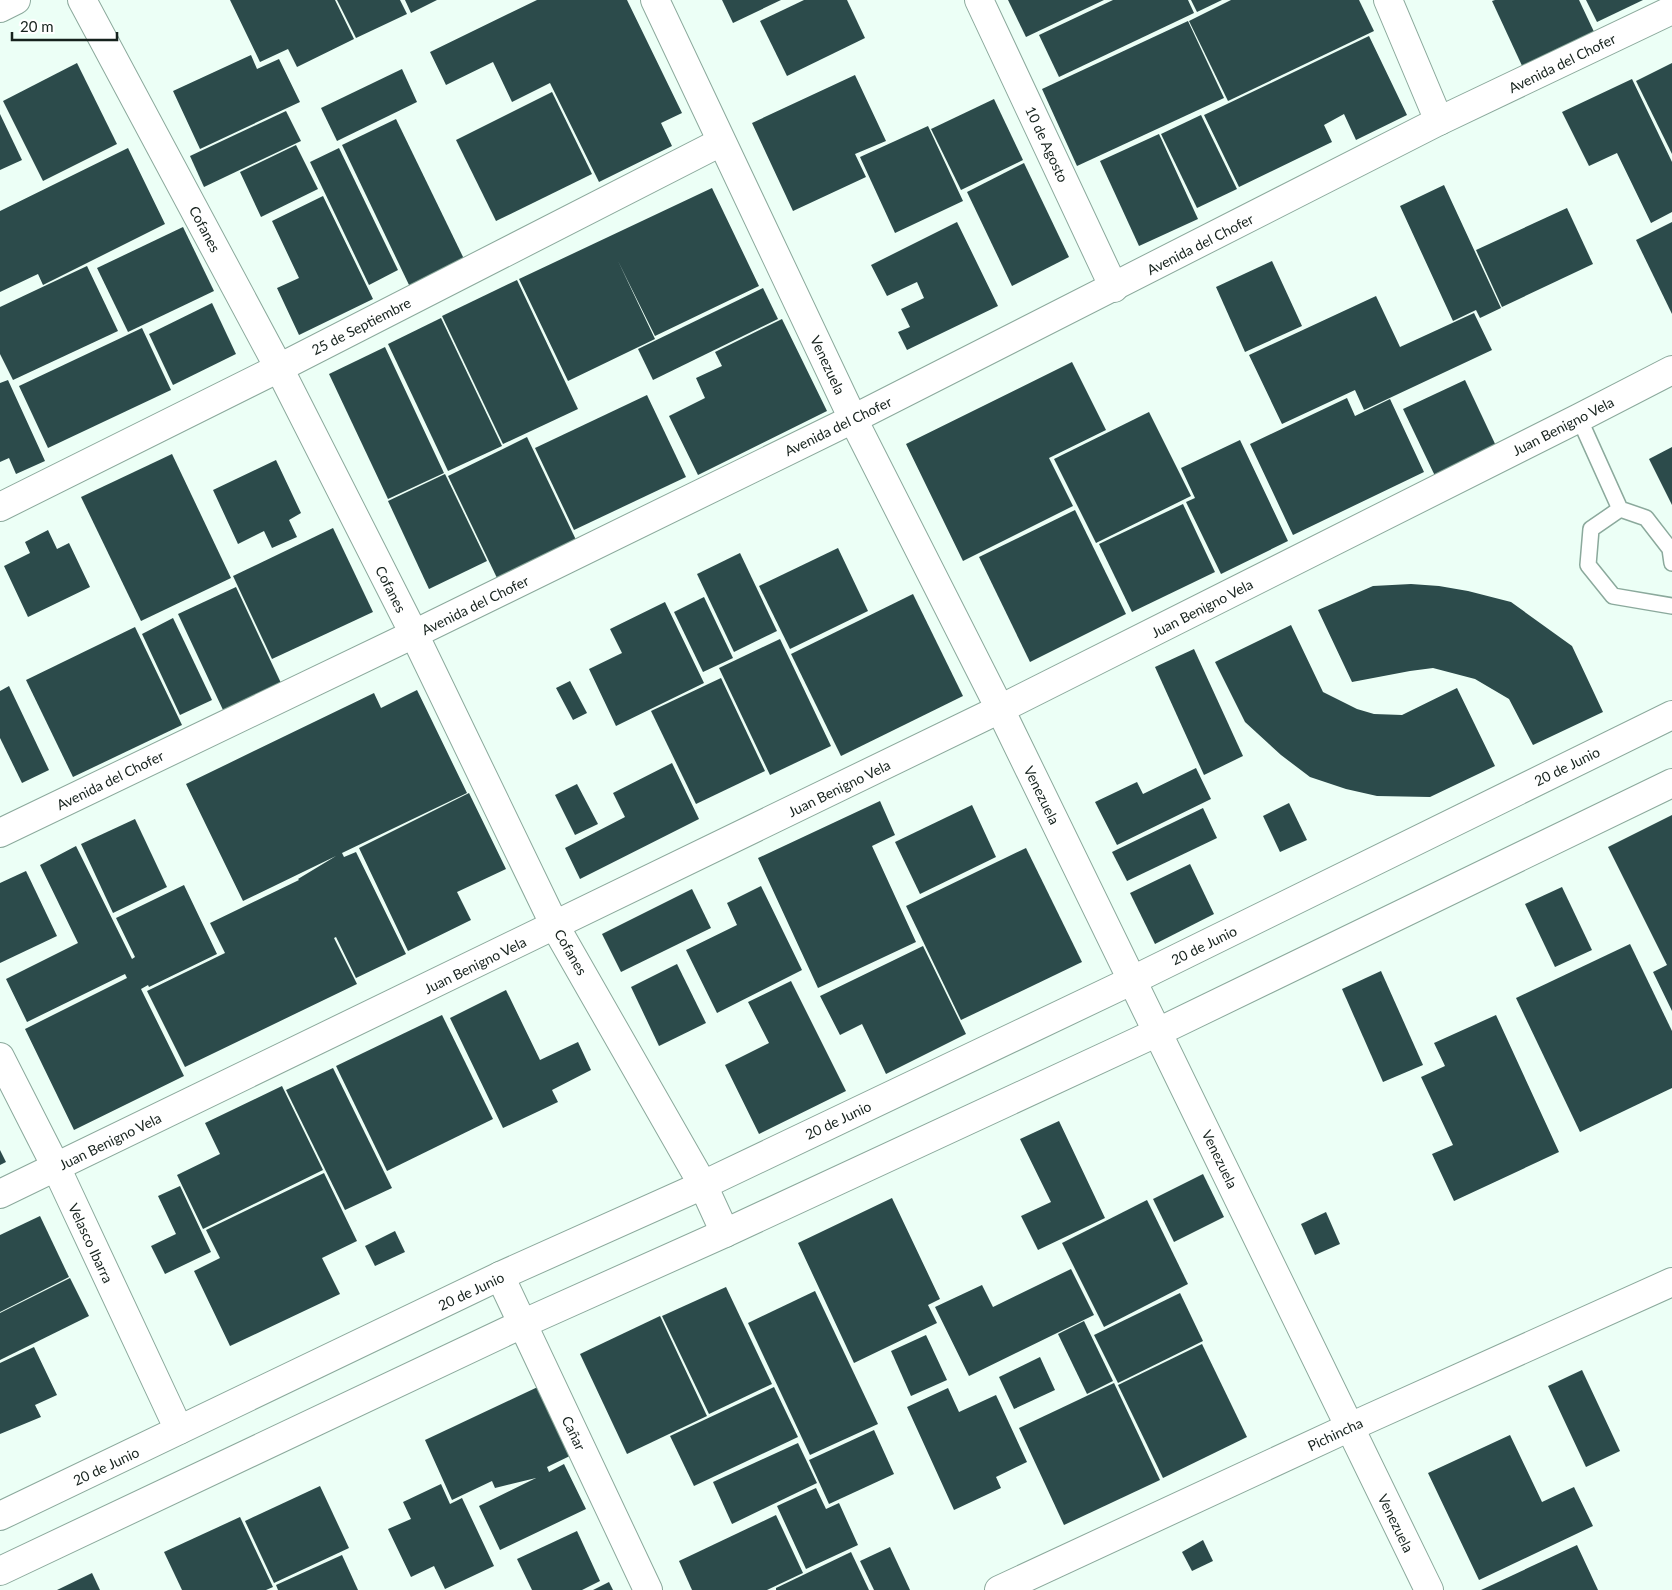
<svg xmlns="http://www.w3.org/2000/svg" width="1672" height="1590" font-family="Lato,sans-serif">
	<rect width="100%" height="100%" fill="#ecfff6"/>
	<g fill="#2c4b4b">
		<path d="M230,0H335L354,39L297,67L288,49L260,62Z"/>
		<path d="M337,0H400L407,14L356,38Z"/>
		<path d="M405,0H437L411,13Z"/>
		<path d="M537,0H627L682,113L661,123L672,146L599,182L550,83L512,102L493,62L446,85L430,52Z"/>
		<path d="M722,0H781L733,23Z"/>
		<path d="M804,0H847L865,38L787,76L760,21Z"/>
		<path d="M1008,0H1104L1026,37Z"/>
		<path d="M1113,0H1188L1194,13L1059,77L1039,35Z"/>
		<path d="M1191,0H1222L1197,12Z"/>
		<path d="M1231,0H1359L1374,31L1228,101L1189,21Z"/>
		<path d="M1495,0H1579L1596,36L1524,70L1492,1Z"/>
		<path d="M1586,0H1643L1597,22Z"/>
		<path d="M1188,21L1224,98L1077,166L1042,89Z"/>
		<path d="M1369,36L1407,115L1356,140L1344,114L1324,125L1332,142L1239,187L1204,115Z"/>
		<path d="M251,55L257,69L279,59L300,102L200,149L173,91Z"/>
		<path d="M77,63L117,144L43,181L3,101Z"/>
		<path d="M1672,63V154L1636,81Z"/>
		<path d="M402,69L417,102L337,141L321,108Z"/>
		<path d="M855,75L886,141L855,154L866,177L793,211L752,123Z"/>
		<path d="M1632,79L1672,162V212L1651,223L1617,153L1589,166L1562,112Z"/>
		<path d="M552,92L592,174L496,221L456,140Z"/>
		<path d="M994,99L1023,160L961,190L931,129Z"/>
		<path d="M286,111L301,141L204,187L190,156Z"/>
		<path d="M0,114L22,160L0,170Z"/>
		<path d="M1201,115L1237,189L1197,208L1161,134Z"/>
		<path d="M396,119L465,261L410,287L342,145Z"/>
		<path d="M928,126L963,201L895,233L860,157Z"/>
		<path d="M1159,134L1198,219L1139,246L1100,161Z"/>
		<path d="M296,145L318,189L261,217L240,172Z"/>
		<path d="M128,148L165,224L43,285L38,274L0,292V211Z"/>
		<path d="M339,148L398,270L369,285L310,162Z"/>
		<path d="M1024,163L1069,257L1012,286L967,192Z"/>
		<path d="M1444,185L1501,308L1480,318L1476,310L1453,321L1400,206Z"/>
		<path d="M712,188L759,286L655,336L618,261L655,339L568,381L519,279Z"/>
		<path d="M323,196L373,299L299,335L277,288L299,278L272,221Z"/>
		<path d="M1567,208L1593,264L1502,307L1476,250Z"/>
		<path d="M957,222L998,306L907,350L898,332L910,327L901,309L924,298L917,282L887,296L871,265Z"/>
		<path d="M1672,222V314L1636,240Z"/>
		<path d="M183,227L214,291L128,332L97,268Z"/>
		<path d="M1272,261L1302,326L1245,352L1216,287Z"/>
		<path d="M87,266L118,331L13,380L0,354V307Z"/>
		<path d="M517,280L578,409L503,444L442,316Z"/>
		<path d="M763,288L778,319L653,380L638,349Z"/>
		<path d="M1376,296L1400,347L1474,313L1492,350L1364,410L1355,390L1282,424L1249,355Z"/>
		<path d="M212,303L236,354L173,385L149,334Z"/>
		<path d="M441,318L502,446L448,471L388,344Z"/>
		<path d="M782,319L827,411L698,475L669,416L705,398L696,378L722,366L715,352Z"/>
		<path d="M142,328L171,390L48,448L19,386Z"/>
		<path d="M385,347L444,473L388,499L329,374Z"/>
		<path d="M1072,362L1106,430L1049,458L1073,506L963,561L906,444Z"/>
		<path d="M8,380L45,461L16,474L9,458L0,462V383Z"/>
		<path d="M1465,380L1497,448L1436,478L1403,409Z"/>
		<path d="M647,395L686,477L574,530L535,448Z"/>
		<path d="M1347,398L1355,416L1390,399L1424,472L1293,535L1250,444Z"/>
		<path d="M1149,412L1191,496L1096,543L1054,459Z"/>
		<path d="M527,437L577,542L498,580L448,476Z"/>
		<path d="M1240,440L1288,541L1221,574L1186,502L1195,498L1181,468Z"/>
		<path d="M1672,447V505L1649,459Z"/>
		<path d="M172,454L231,578L141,621L81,497Z"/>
		<path d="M276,460L301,513L289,520L297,537L272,548L264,531L238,544L213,490Z"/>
		<path d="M445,474L487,561L429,589L388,501Z"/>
		<path d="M1183,504L1215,572L1132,612L1099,544Z"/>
		<path d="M1075,510L1126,614L1030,662L979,557Z"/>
		<path d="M333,528L373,612L272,659L233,576Z"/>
		<path d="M48,530L57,549L69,543L90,587L28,617L4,566L30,553L25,542Z"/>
		<path d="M838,548L868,611L790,649L759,586Z"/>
		<path d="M740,553L777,631L734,652L697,574Z"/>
		<path d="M1411,584L1439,586L1468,591L1511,602L1572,646L1603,712L1533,745L1509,699L1475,679L1433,668L1410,671L1352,682L1318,610L1373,586Z"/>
		<path d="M236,587L281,683L223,710L178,614Z"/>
		<path d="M913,594L963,696L841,756L791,654Z"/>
		<path d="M704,597L733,658L703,672L674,612Z"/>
		<path d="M665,602L704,683L616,726L589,669L622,653L610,629Z"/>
		<path d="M173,618L212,700L180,715L142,634Z"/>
		<path d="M1291,625L1323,692L1357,709L1374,714L1402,715L1457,688L1495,766L1430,797L1377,796L1346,789L1310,777L1281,755L1245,722L1215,662Z"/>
		<path d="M135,627L182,725L73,777L26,680Z"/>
		<path d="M780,639L831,746L770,775L719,668Z"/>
		<path d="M1194,649L1243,756L1204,775L1155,667Z"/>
		<path d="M721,678L765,771L696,804L651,711Z"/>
		<path d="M570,681L587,713L573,720L556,688Z"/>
		<path d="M9,686L49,770L22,783L0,738V691Z"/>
		<path d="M417,690L467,793L342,853L344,857L356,852L406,954L356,978L336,937L334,938L357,984L185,1067L147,991L225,953L210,923L299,880L298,879L336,856L243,901L186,784L374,693L381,708Z"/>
		<path d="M672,763L699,819L580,879L565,848L625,817L613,793Z"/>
		<path d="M1196,768L1211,799L1117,845L1095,802L1137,782L1143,794Z"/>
		<path d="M577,784L598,824L575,835L555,795Z"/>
		<path d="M469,793L506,869L457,892L471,920L408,951L359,848Z"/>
		<path d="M880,801L895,835L872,846L916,942L818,988L758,858Z"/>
		<path d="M1289,803L1307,840L1280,852L1263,816Z"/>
		<path d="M972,805L996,857L920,894L895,842Z"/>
		<path d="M1203,808L1217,838L1127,881L1112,852Z"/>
		<path d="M1672,815V1011L1653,972L1667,965L1608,847Z"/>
		<path d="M135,819L167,887L113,913L81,844Z"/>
		<path d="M76,846L132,959L135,957L116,918L184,885L217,954L149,987L148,985L141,989L184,1076L74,1130L25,1029L127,978L125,974L27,1022L6,979L78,943L40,865Z"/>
		<path d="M1026,848L1082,962L961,1020L906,906Z"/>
		<path d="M1190,864L1214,914L1155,944L1130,893Z"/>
		<path d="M26,871L57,936L0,963V883Z"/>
		<path d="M761,886L802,970L717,1013L686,950L737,925L727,903Z"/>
		<path d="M1562,887L1592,950L1555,967L1525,904Z"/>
		<path d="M692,889L711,928L621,972L602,934Z"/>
		<path d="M1630,944L1672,1031V1088L1580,1132L1516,998Z"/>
		<path d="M923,946L966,1034L886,1074L862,1024L840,1035L820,996Z"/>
		<path d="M677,964L706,1023L659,1046L631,987Z"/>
		<path d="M1381,971L1423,1065L1383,1082L1342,989Z"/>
		<path d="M791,981L846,1091L759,1134L725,1065L769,1043L748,1002Z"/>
		<path d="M506,990L540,1060L578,1042L591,1070L552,1090L558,1102L503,1128L450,1018Z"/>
		<path d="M442,1015L493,1119L387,1171L336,1066Z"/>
		<path d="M1496,1015L1559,1152L1454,1201L1432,1154L1453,1145L1421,1077L1445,1066L1434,1043Z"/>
		<path d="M333,1068L392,1188L345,1210L286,1090Z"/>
		<path d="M282,1086L323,1170L203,1229L177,1175L220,1154L205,1123Z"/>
		<path d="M1059,1121L1105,1218L1038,1250L1021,1216L1051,1202L1020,1139Z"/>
		<path d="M0,1150L6,1162L0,1165Z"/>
		<path d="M324,1173L357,1241L322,1258L340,1294L230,1346L194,1271L220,1258L206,1230Z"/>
		<path d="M1203,1174L1224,1217L1174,1242L1153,1199Z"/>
		<path d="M180,1186L211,1252L165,1274L151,1246L176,1234L158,1196Z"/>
		<path d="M892,1198L940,1299L928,1305L937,1323L854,1363L798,1243Z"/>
		<path d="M1147,1200L1188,1284L1104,1327L1062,1243Z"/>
		<path d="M1326,1212L1340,1244L1315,1255L1301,1224Z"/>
		<path d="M40,1216L69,1277L0,1312V1235Z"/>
		<path d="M395,1231L405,1252L375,1266L365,1246Z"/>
		<path d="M1071,1269L1094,1315L969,1376L935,1307L982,1285L993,1307Z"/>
		<path d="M70,1278L89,1316L0,1360V1313Z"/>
		<path d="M726,1287L772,1384L709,1414L662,1316Z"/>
		<path d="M815,1291L878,1424L810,1455L748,1323Z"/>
		<path d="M1180,1293L1203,1341L1118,1383L1094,1335Z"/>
		<path d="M660,1316L707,1416L627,1454L580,1354Z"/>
		<path d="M1084,1321L1113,1381L1087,1394L1058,1334Z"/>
		<path d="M926,1335L947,1380L911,1396L891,1351Z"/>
		<path d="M1202,1344L1247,1437L1163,1478L1118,1385Z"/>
		<path d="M34,1347L57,1395L35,1405L41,1417L0,1434V1363Z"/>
		<path d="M1040,1357L1055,1390L1014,1409L999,1377Z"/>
		<path d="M1582,1370L1620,1451L1586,1467L1548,1386Z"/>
		<path d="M1114,1383L1160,1480L1064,1525L1019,1428Z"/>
		<path d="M542,1385L574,1454L547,1467L549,1472L564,1464L586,1509L500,1550L479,1506L536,1478L495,1488L492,1481L452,1500L425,1440Z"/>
		<path d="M774,1387L798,1437L694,1486L670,1436Z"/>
		<path d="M948,1388L959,1412L996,1395L1027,1462L996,1477L1001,1488L954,1510L907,1407Z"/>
		<path d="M874,1430L894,1474L829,1504L809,1460Z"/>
		<path d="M1510,1435L1542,1502L1574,1487L1593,1526L1479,1580L1428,1473Z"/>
		<path d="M798,1443L817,1483L732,1524L713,1482Z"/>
		<path d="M441,1484L450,1504L462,1498L494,1566L445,1589L434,1566L411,1577L388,1529L411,1519L403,1502Z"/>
		<path d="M320,1486L349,1548L274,1583L245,1521Z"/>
		<path d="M816,1488L826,1509L839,1503L858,1545L806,1569L777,1506Z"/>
		<path d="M776,1515L803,1573L767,1590H692L679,1561Z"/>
		<path d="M240,1517L273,1587L266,1590H182L164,1552Z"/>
		<path d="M577,1531L600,1581L582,1590H532L517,1559Z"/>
		<path d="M1203,1540L1213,1561L1192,1571L1182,1552Z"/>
		<path d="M1577,1545L1598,1590H1481Z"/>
		<path d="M890,1547L910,1590H874L860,1561Z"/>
		<path d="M851,1552L869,1590H776V1588Z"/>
		<path d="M342,1555L358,1590H278L276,1585Z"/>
		<path d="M92,1573L100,1590H57Z"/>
		<path d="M609,1582L613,1590H593Z"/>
	</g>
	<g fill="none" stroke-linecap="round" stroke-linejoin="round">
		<defs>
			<g id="lane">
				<path d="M1579,418L1620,509L1646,518L1670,549L1672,563"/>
				<path d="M1620,509L1591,529L1588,565L1613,596L1672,606"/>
			</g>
			<g id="street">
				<path d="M82,0L279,368L414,634L555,926L703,1185L725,1233"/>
				<path d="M655,0L853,419L1000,709L1429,1590"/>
				<path d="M979,0L1114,288"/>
				<path d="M1388,0L1439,121"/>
				<path d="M0,8L16,0"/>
				<path d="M0,507L279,368L721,142"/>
				<path d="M0,833L414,634L853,419L1439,121L1672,10"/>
				<path d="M0,1057L56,1167L179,1430"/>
				<path d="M0,1194L1000,709L1579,418L1672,370"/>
				<path d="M500,1276L648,1590"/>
				<path d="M999,1590L1350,1427L1672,1282"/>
			</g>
			<g id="secondary">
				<path d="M0,1516L500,1276L703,1185L1133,980L1672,715"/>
				<path d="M0,1571L522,1324L725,1233L1158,1032L1672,783"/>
			</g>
		</defs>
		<use href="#lane" stroke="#8ba99c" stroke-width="18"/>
		<use href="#street" stroke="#8ba99c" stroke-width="30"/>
		<use href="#secondary" stroke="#8ba99c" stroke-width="30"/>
		<use href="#lane" stroke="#fff" stroke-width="15"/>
		<use href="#street" stroke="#fff" stroke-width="28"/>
		<use href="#secondary" stroke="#fff" stroke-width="28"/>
	</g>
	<g text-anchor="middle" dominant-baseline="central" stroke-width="5" stroke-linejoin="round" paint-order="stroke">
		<g font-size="14" fill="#16221d" stroke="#fff">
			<text transform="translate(1562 63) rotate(-26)">Avenida del Chofer</text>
			<text transform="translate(1047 144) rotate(65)">10 de Agosto</text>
			<text transform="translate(205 229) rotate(62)">Cofanes</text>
			<text transform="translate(1200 244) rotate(-27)">Avenida del Chofer</text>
			<text transform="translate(361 326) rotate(-27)">25 de Septiembre</text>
			<text transform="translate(828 365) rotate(65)">Venezuela</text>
			<text transform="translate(838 426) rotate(-26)">Avenida del Chofer</text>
			<text transform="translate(1563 426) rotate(-27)">Juan Benigno Vela</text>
			<text transform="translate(391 589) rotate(63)">Cofanes</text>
			<text transform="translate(475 605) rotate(-26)">Avenida del Chofer</text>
			<text transform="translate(1202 608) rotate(-27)">Juan Benigno Vela</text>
			<text transform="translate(1567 766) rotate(-26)">20 de Junio</text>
			<text transform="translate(110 780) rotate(-26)">Avenida del Chofer</text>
			<text transform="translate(839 788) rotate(-26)">Juan Benigno Vela</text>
			<text transform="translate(1042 795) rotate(64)">Venezuela</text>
			<text transform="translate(1204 945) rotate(-26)">20 de Junio</text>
			<text transform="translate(571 952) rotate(60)">Cofanes</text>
			<text transform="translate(475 965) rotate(-26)">Juan Benigno Vela</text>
			<text transform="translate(838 1120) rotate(-25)">20 de Junio</text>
			<text transform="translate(110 1141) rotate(-26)">Juan Benigno Vela</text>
			<text transform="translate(1220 1159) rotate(64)">Venezuela</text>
			<text transform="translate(91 1243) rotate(65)">Velasco Ibarra</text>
			<text transform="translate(471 1291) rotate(-25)">20 de Junio</text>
			<text transform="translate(574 1433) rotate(65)">Cañar</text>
			<text transform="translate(1335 1434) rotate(-25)">Pichincha</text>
			<text transform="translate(106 1466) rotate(-25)">20 de Junio</text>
			<text transform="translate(1396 1523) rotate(64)">Venezuela</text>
		</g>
	</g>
	<path d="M12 32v8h105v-8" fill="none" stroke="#16221d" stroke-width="2.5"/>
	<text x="20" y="32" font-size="15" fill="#16221d" stroke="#ffffff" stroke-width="4" paint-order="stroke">20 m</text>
</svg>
